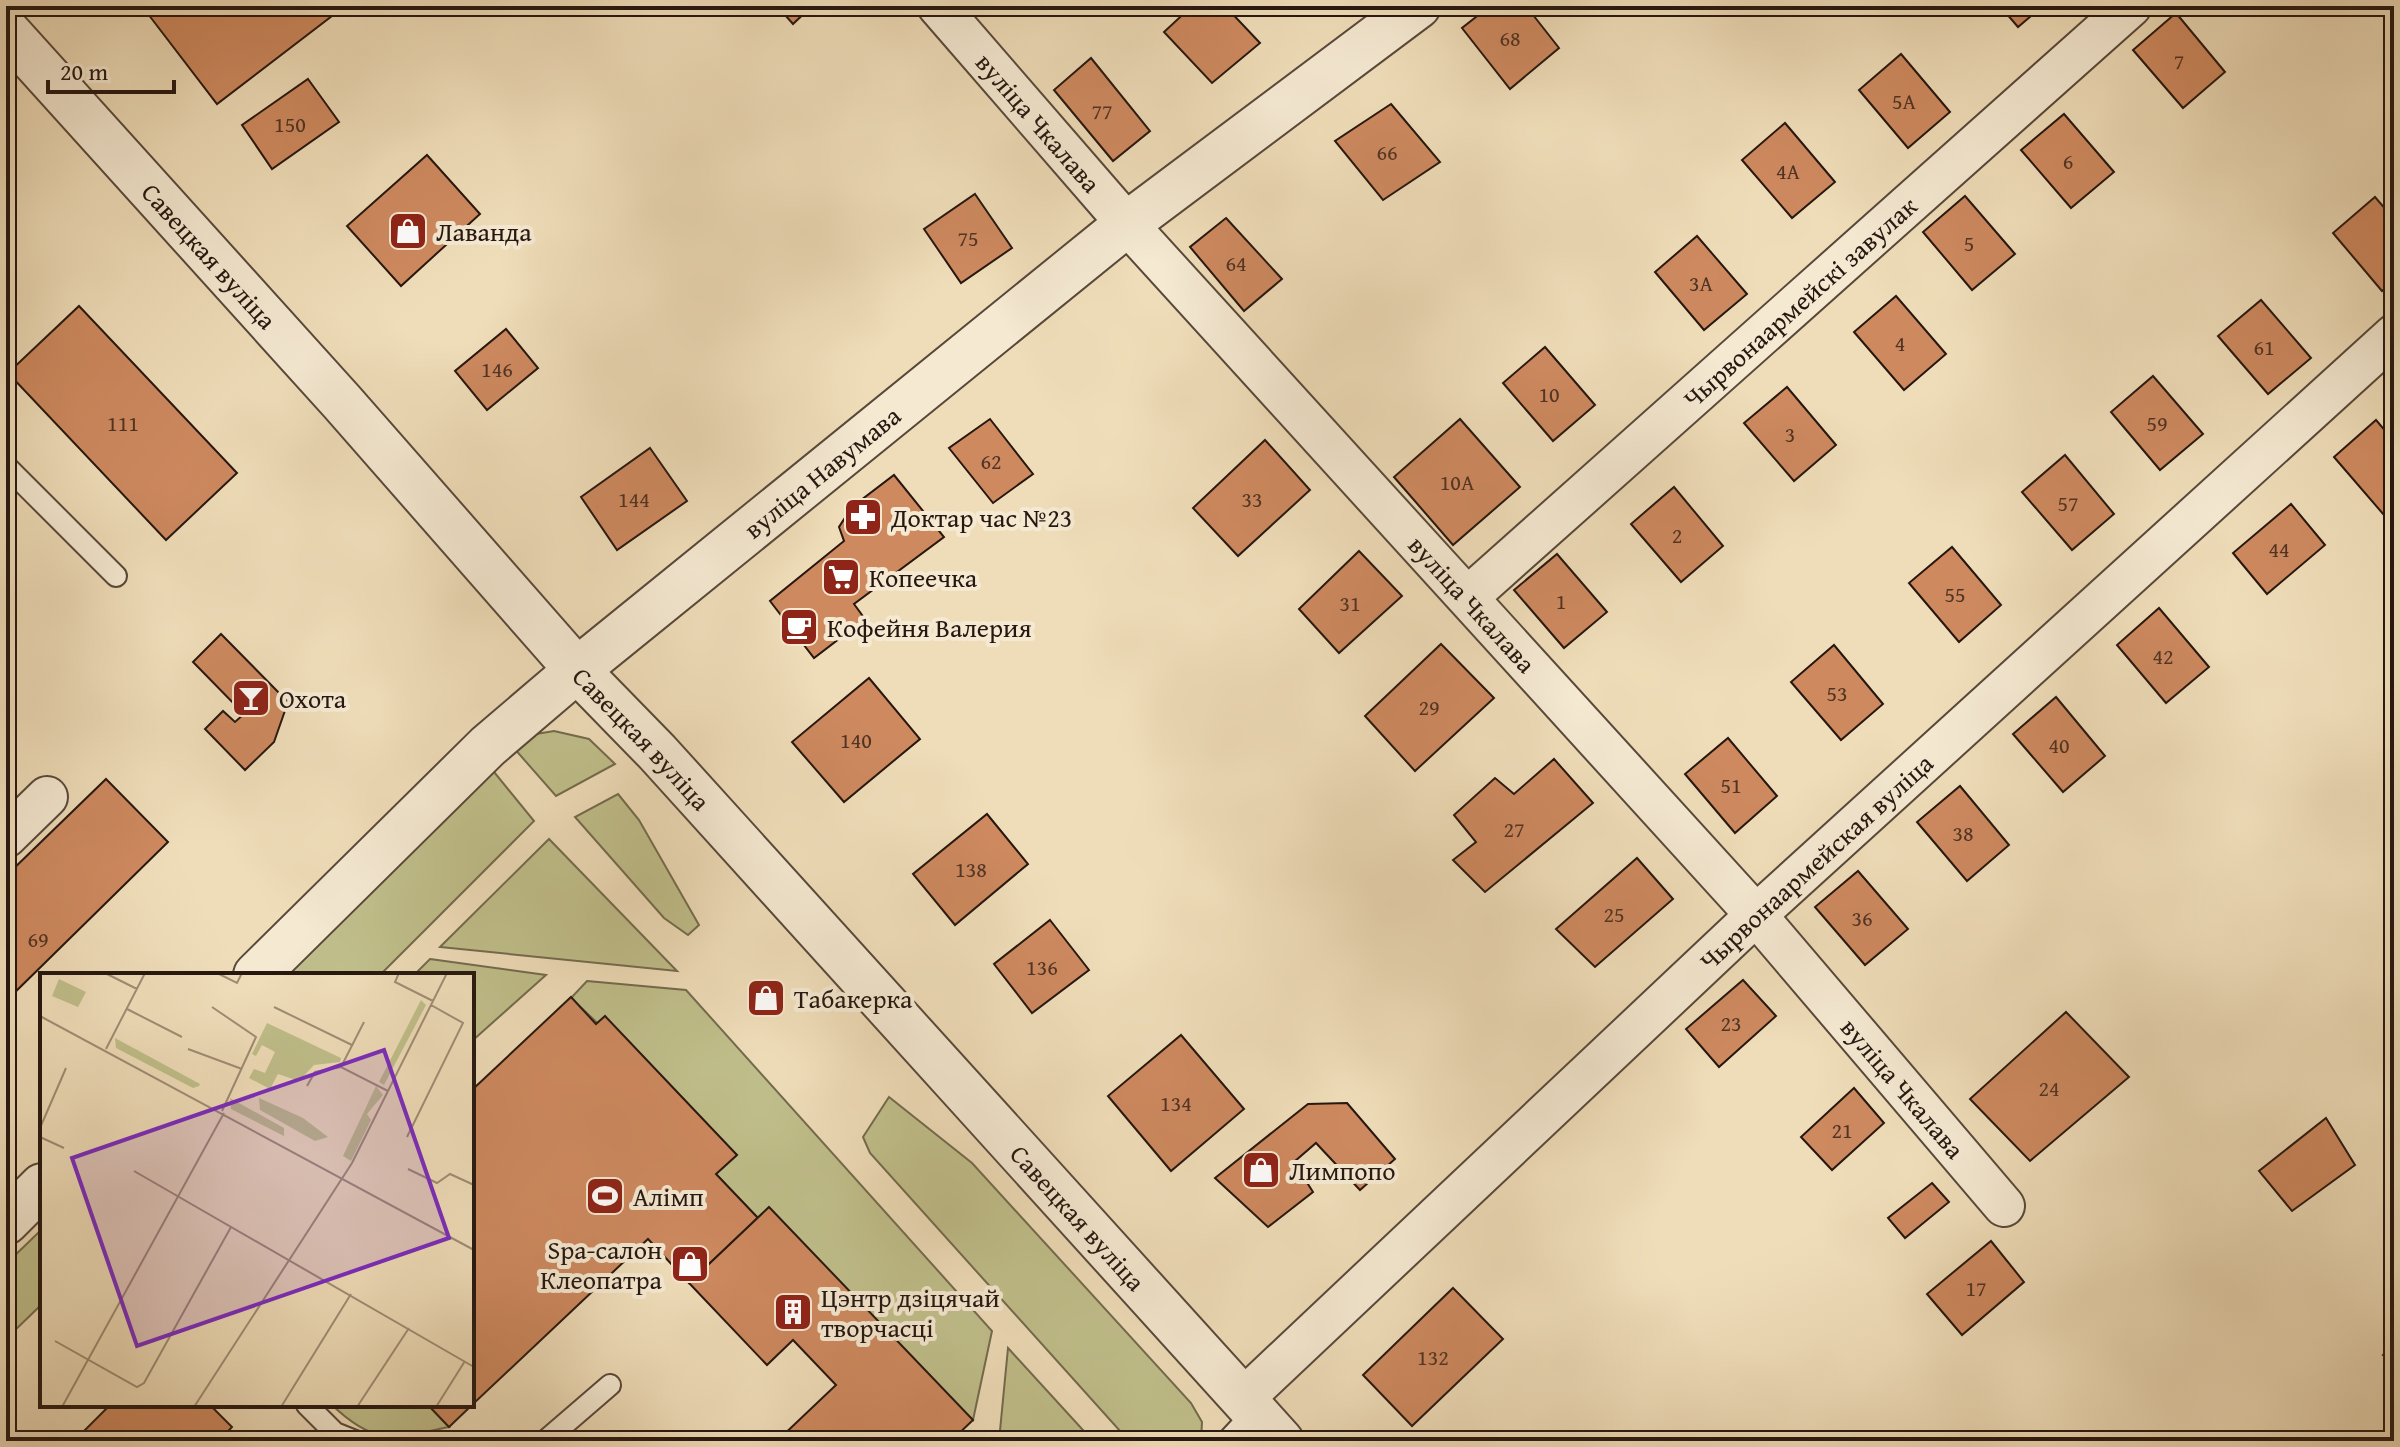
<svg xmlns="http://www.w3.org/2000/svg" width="2400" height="1447" font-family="'Gentium Book Plus',serif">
	<rect width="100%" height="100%" fill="#efddb9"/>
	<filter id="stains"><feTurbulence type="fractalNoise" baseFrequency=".0025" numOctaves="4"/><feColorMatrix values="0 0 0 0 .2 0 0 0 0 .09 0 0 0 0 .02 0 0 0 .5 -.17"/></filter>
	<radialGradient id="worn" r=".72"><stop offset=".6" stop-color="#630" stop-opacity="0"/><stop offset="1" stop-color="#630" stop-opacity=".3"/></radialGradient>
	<g fill="#c0bf8b" stroke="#736b4e" stroke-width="2">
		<path d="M554,731L589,739L615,764L556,796L513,747L536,734Z"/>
		<path d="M490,767L534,821L380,975H280Z"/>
		<path d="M618,794L639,820L699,925L688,935L664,918L575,817Z"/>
		<path d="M549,839L677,971L440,947Z"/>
		<path d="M430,959L546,975L472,1041V975H414Z"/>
		<path d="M587,981L686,990L992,1331L973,1420L758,1218L716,1174L737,1155L571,998Z"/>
		<path d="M889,1097L972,1163L1191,1403L1202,1422L1201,1441H1129L870,1153L863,1137Z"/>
		<path d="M42,1229V1304L6,1339V1264Z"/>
		<path d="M1008,1348L1093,1441H999Z"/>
		<path d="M332,1405H428L449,1427C394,1438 376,1447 332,1405Z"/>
	</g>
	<g fill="#ce895f" stroke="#261710" stroke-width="2">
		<path d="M150,6H345L217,104L145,10Z"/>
		<path d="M777,6H812L793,24Z"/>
		<path d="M1192,6H1225L1260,43L1212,83L1164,32Z"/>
		<path d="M1490,6H1526L1559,48L1510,89L1462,28Z"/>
		<path d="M2000,6H2043L2018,27Z"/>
		<path d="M2176,13L2225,72L2183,108L2133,50Z"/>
		<path d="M1901,54L1950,112L1908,148L1859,90Z"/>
		<path d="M1091,58L1150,131L1113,161L1054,90Z"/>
		<path d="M308,79L339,122L272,169L242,125Z"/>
		<path d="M1391,104L1440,162L1383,200L1335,141Z"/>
		<path d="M2064,114L2114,172L2071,208L2021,150Z"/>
		<path d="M1785,123L1835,182L1792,218L1742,160Z"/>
		<path d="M427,155L480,214L401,286L347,226Z"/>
		<path d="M975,194L1012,248L961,283L924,229Z"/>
		<path d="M1965,196L2015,254L1972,290L1923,232Z"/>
		<path d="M2375,197L2394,219V281L2382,291L2333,233Z"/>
		<path d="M1226,218L1282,279L1244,311L1190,247Z"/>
		<path d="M1697,236L1747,294L1704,330L1655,272Z"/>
		<path d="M1896,296L1946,354L1904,390L1854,332Z"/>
		<path d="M2261,300L2311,358L2268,394L2218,336Z"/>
		<path d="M79,306L237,473L166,540L8,373Z"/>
		<path d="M506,329L538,368L487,410L455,371Z"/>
		<path d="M1545,347L1595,405L1553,441L1503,383Z"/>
		<path d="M2153,376L2203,434L2160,470L2111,412Z"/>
		<path d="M1787,387L1836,445L1794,481L1744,423Z"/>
		<path d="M990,419L1033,474L993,503L949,448Z"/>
		<path d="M1460,419L1520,487L1453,545L1394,477Z"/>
		<path d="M2376,420L2394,441V506L2384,515L2334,457Z"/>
		<path d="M1265,440L1310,490L1238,556L1193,508Z"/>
		<path d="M650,448L687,501L617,550L581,497Z"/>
		<path d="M2065,455L2114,514L2072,550L2022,492Z"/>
		<path d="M894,475L944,537L854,604L865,619L814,658L770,601L844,541L839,527L852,507Z"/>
		<path d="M1674,487L1723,546L1681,582L1631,524Z"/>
		<path d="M2291,504L2325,545L2267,594L2233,553Z"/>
		<path d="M1952,547L2001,605L1959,642L1909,583Z"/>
		<path d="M1359,551L1402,596L1339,653L1299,609Z"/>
		<path d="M1557,554L1607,612L1564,648L1514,590Z"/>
		<path d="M2159,608L2209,667L2166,703L2117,645Z"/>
		<path d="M221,634L288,702L274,742L245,770L205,729L223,711L235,722L244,714L193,662Z"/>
		<path d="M1441,644L1494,698L1415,771L1365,716Z"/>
		<path d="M1834,645L1883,704L1841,740L1791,682Z"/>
		<path d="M869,678L920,739L844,802L792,742Z"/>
		<path d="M2056,697L2105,756L2063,792L2013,734Z"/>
		<path d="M1728,738L1777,796L1735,833L1685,774Z"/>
		<path d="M1554,759L1593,803L1485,892L1453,860L1476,842L1454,815L1495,778L1514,794Z"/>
		<path d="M106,779L168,842L6,1001V876Z"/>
		<path d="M1960,786L2009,845L1967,881L1917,822Z"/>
		<path d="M987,814L1028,864L955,925L913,874Z"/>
		<path d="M1637,858L1673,899L1595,967L1556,929Z"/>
		<path d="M1858,871L1908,929L1865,965L1815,907Z"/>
		<path d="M1050,920L1089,970L1032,1013L994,964Z"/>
		<path d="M1743,980L1776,1016L1719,1067L1686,1029Z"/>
		<path d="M571,997L596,1024L605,1016L737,1155L716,1174L758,1218L689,1283L648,1239L472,1405V1090Z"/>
		<path d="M2066,1012L2129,1077L2030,1161L1970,1099Z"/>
		<path d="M1181,1035L1244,1109L1171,1171L1108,1096Z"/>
		<path d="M1854,1088L1884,1123L1832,1170L1801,1137Z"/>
		<path d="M1347,1103L1395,1159L1360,1190L1316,1143L1294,1162L1313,1192L1268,1227L1215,1178L1308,1104Z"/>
		<path d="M2326,1118L2355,1165L2292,1211L2259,1171Z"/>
		<path d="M1932,1183L1949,1202L1905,1238L1888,1218Z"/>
		<path d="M769,1207L973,1420L951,1441H777L836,1385L793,1340L767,1365L689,1283Z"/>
		<path d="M1991,1241L2024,1282L1962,1335L1927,1294Z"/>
		<path d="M1453,1288L1503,1339L1412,1426L1363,1375Z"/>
		<path d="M2394,1341V1364L2383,1355Z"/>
		<path d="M110,1405H210L232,1427L219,1441H74Z"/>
		<path d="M428,1405H472L449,1427Z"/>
	</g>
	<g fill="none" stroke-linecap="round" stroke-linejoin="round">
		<defs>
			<g id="service">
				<path d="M6,466L116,576"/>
				<path d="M307,1405L335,1433L355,1441"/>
				<path d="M545,1441L610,1385"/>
				<path d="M1227,1441L1254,1412"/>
			</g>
			<g id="minor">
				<path id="s1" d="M938,6L1127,224L1756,915L2004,1206"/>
				<path id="s2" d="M1468,597L2131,6"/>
				<path d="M6,837L47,797"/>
				<path id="s3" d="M1244,1398L1756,915L2394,335"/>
			</g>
			<g id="tertiary">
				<path id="s4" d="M6,30L342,402L577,670L657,752L1281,1441"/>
				<path id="s5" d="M256,975L488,746L577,670L1127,224L1418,6"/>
				<path d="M6,1222L42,1186"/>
			</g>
		</defs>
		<use href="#service" stroke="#58483a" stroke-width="24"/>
		<use href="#minor" stroke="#58483a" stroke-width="44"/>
		<use href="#tertiary" stroke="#58483a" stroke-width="48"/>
		<use href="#service" stroke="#f5e9d2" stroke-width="20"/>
		<use href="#minor" stroke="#f5e9d2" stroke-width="40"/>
		<use href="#tertiary" stroke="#f5e9d2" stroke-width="44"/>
	</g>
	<defs>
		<symbol id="shop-square" viewBox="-11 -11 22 22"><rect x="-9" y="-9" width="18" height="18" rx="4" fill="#8f2418" stroke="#f5e9d2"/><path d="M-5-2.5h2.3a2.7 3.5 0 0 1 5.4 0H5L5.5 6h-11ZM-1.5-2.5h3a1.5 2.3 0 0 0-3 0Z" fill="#fff"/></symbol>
		<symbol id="pharmacy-square" viewBox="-11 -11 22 22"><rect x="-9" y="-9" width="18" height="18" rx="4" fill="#8f2418" stroke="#f5e9d2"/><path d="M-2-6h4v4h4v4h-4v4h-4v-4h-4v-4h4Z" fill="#fff"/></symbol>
		<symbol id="supermarket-square" viewBox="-11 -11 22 22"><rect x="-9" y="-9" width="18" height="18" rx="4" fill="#8f2418" stroke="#f5e9d2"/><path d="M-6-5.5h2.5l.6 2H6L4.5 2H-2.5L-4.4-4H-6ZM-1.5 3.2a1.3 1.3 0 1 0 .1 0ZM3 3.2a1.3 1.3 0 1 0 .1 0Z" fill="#fff"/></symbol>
		<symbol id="cafe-square" viewBox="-11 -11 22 22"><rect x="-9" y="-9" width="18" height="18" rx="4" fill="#8f2418" stroke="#f5e9d2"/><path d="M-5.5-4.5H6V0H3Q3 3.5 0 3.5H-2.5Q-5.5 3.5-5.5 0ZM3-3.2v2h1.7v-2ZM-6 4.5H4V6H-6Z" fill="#fff"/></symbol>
		<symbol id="bar-square" viewBox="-11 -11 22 22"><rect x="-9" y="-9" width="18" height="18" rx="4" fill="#8f2418" stroke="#f5e9d2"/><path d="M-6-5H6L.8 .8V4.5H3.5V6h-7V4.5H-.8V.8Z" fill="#fff"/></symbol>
		<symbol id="stadium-square" viewBox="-11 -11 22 22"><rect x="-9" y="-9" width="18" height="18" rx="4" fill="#8f2418" stroke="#f5e9d2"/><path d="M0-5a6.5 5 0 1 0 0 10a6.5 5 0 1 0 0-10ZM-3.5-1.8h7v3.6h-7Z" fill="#fff"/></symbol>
		<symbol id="building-square" viewBox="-11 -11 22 22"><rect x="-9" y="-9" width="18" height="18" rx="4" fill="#8f2418" stroke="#f5e9d2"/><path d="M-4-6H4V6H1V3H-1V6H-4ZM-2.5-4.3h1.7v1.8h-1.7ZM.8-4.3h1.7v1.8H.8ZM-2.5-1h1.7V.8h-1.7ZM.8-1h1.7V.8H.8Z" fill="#fff"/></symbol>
	</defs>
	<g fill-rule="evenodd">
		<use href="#shop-square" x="386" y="209" width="44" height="44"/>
		<use href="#pharmacy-square" x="841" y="495" width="44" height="44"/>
		<use href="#supermarket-square" x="819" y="555" width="44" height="44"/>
		<use href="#cafe-square" x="777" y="605" width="44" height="44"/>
		<use href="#bar-square" x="229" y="676" width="44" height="44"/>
		<use href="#shop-square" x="744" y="976" width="44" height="44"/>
		<use href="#shop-square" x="1239" y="1148" width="44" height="44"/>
		<use href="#stadium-square" x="583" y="1174" width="44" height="44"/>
		<use href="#shop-square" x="668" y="1242" width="44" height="44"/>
		<use href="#building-square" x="771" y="1290" width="44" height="44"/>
	</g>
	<g text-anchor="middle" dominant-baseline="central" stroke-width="8" stroke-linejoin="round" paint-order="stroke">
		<g font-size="22" fill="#503424">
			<text x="1510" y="38">68</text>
			<text x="2179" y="61">7</text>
			<text x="1904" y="101">5А</text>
			<text x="1102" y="111">77</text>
			<text x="290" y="124">150</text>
			<text x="1387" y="152">66</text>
			<text x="2068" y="161">6</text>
			<text x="1788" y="171">4А</text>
			<text x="968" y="238">75</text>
			<text x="1969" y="243">5</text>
			<text x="1236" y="263">64</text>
			<text x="1701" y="283">3А</text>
			<text x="1900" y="343">4</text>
			<text x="2264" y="347">61</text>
			<text x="497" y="369">146</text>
			<text x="1549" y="394">10</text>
			<text x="123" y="423">111</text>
			<text x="2157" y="423">59</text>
			<text x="1790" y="434">3</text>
			<text x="991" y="461">62</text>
			<text x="1457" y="482">10А</text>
			<text x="634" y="499">144</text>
			<text x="1252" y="499">33</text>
			<text x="2068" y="503">57</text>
			<text x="1677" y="535">2</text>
			<text x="2279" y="549">44</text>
			<text x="1955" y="594">55</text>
			<text x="1561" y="601">1</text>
			<text x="1350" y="603">31</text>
			<text x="2163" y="656">42</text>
			<text x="1837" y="693">53</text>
			<text x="1429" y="707">29</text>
			<text x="856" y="740">140</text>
			<text x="2059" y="745">40</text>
			<text x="1731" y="785">51</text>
			<text x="1514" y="829">27</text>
			<text x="1963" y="833">38</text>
			<text x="971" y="869">138</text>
			<text x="1614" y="914">25</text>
			<text x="1862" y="918">36</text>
			<text x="38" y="939">69</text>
			<text x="1042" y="967">136</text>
			<text x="1731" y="1023">23</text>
			<text x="2049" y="1088">24</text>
			<text x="1176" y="1103">134</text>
			<text x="1842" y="1130">21</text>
			<text x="1976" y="1288">17</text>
			<text x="1433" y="1357">132</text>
		</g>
		<g font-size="26" fill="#261710" stroke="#f5e9d2">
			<text stroke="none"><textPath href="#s1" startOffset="154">вуліца Чкалава</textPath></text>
			<text stroke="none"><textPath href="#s4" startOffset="304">Савецкая вуліца</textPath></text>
			<text stroke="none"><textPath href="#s2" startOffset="444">Чырвонаармейскі завулак</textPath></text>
			<text stroke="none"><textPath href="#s5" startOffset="758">вуліца Навумава</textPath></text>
			<text stroke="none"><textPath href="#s1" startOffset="802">вуліца Чкалава</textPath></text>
			<text stroke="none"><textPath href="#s4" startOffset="952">Савецкая вуліца</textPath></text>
			<text stroke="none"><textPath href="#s3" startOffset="784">Чырвонаармейская вуліца</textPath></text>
			<text stroke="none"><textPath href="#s1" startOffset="1450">вуліца Чкалава</textPath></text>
			<text stroke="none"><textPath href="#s4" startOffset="1600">Савецкая вуліца</textPath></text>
		</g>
		<g font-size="26" fill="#261710" stroke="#f5e9d2" text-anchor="start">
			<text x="436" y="231">Лаванда</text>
			<text x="891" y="517">Доктар час №23</text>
			<text x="869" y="577">Копеечка</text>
			<text x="827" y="627">Кофейня Валерия</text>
			<text x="279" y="698">Охота</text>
			<text x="794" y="998">Табакерка</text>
			<text x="1289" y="1170">Лимпопо</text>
			<text x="633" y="1196">Алімп</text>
			<text x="662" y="1249" text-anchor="end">Spa-салон<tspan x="662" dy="30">Клеопатра</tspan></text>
			<text x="821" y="1297">Цэнтр дзіцячай<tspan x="821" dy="30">творчасці</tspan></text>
		</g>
	</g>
	<g transform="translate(40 973)">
		<rect width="434" height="434" fill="#efddb9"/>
		<path d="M19,6L46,19L38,34L12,23ZM381,27L386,32L344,112L339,109ZM227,50L301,85L300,89L274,92L259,108L238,101L230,116L209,105L214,96L225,100L235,79L222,72L216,83L212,81ZM75,65L160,111L159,113L153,115L76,75ZM336,113L343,122L327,141L331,147L311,188L303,183ZM190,125L244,155V163L191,136ZM219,125L263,145L288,164L275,168L220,137Z" fill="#c0bf8b"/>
		<path fill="none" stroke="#9f8e75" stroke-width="2" d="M65,0L97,16M177,0L197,10L202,0M359,0L355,9L393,28M172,34L216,64L182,138M234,34L312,72M87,36L142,64M0,43L434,277M66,76L105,0M148,76L202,96M301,94L324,49M267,113L275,99L301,94L348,118M0,155L26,95M0,164L24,175M367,164L423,50L391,32M368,196L397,210L410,201L434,212M94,198L434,394M15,368L97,414L104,410L191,254M22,434L184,140M154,434L312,190L407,0M241,434L311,321M317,434L369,355M396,434L425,388"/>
		<path fill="#7b2cbf" fill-opacity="0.15" stroke="#7b2cbf" stroke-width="4" d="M344,77L409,265L97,373L32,185Z"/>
		<rect width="434" height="434" fill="none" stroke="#261710" stroke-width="4"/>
	</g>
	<rect width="2400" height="1447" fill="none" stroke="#efddb9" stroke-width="32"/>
	<rect x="8" y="8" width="2384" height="1431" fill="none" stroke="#261710" stroke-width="4"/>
	<rect x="16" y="16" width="2368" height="1415" fill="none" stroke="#261710" stroke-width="2"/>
	<path d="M48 80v12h126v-12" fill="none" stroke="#261710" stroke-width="4"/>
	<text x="60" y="80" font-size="24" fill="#261710" stroke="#f5e9d2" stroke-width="6" paint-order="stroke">20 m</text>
	<rect width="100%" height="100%" filter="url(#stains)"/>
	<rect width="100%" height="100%" fill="url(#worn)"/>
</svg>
